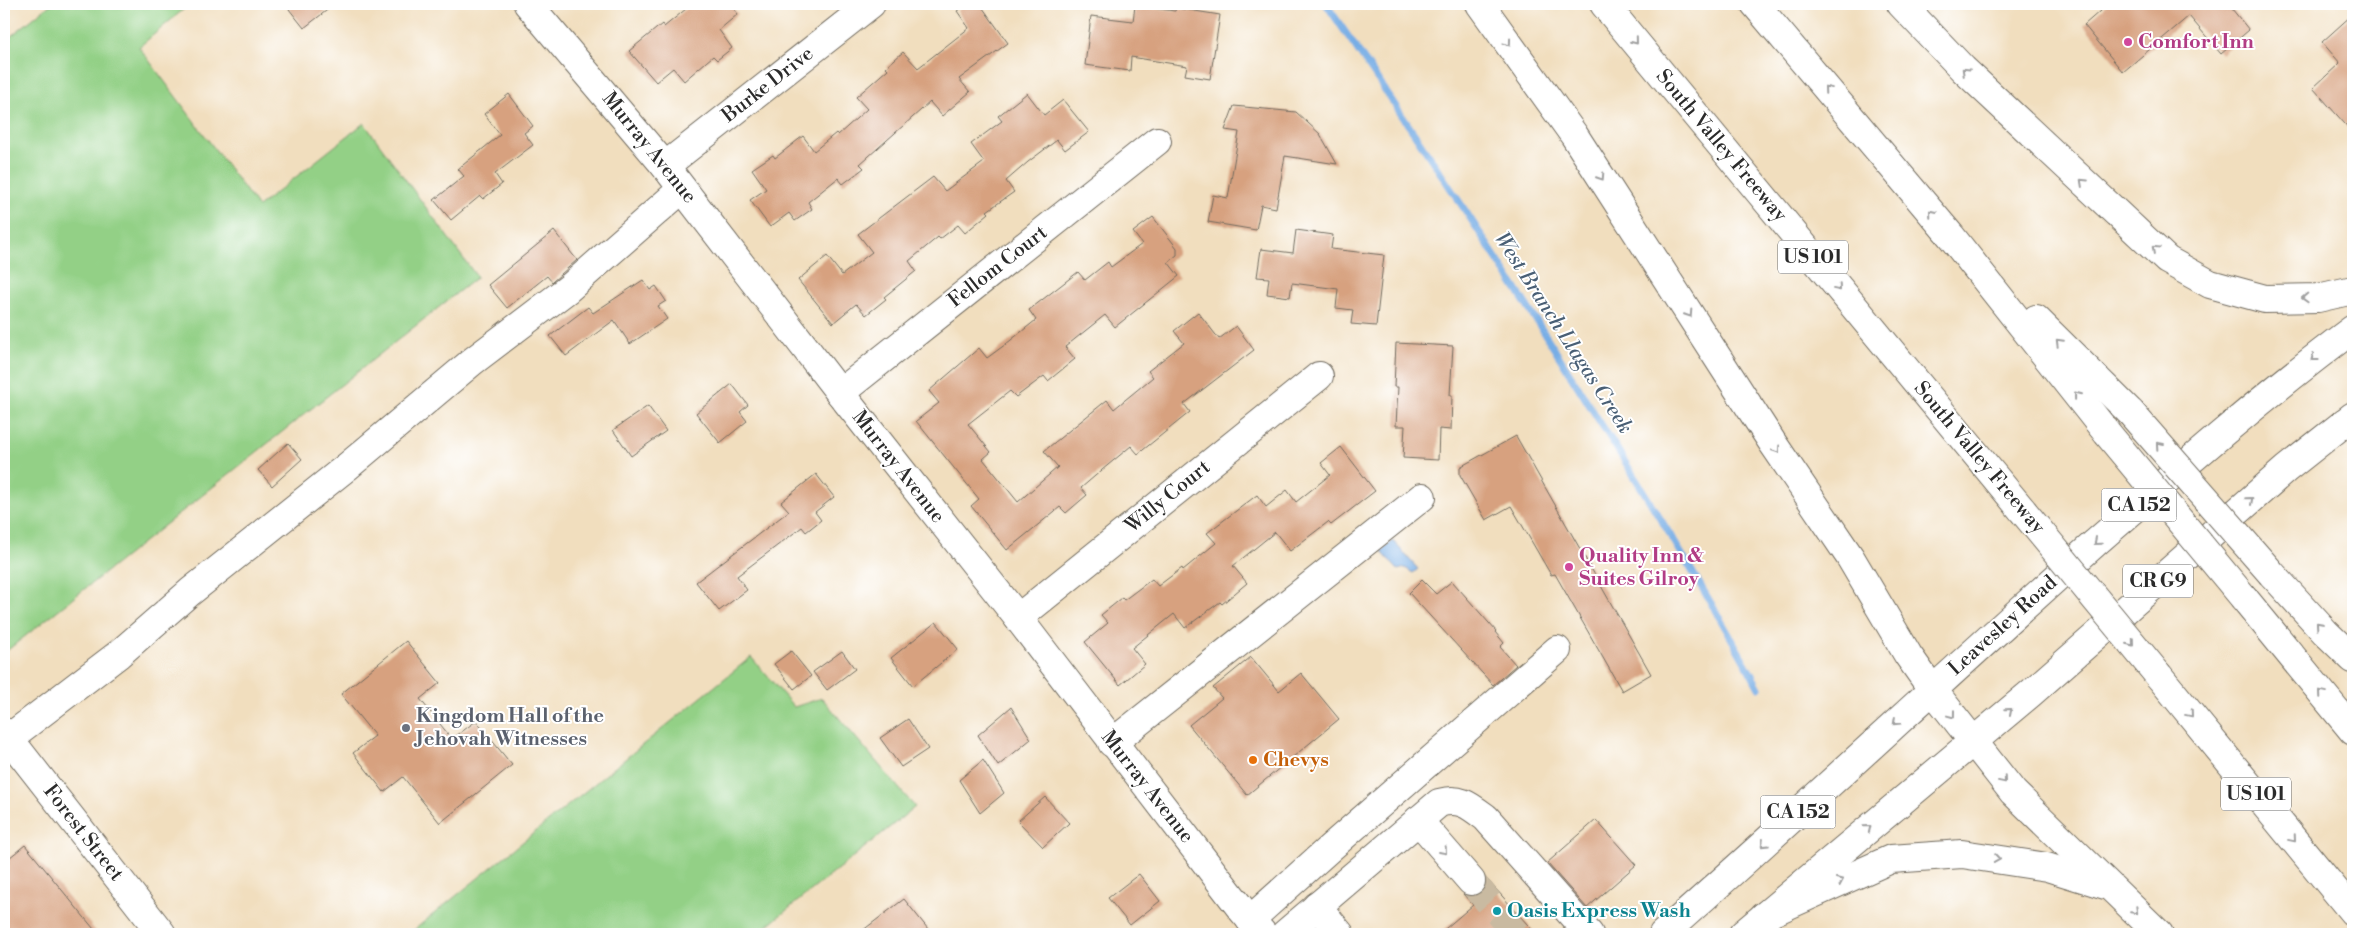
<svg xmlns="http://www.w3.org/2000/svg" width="2357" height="938" font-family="'Libre Bodoni',serif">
	<rect width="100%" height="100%" fill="#fff"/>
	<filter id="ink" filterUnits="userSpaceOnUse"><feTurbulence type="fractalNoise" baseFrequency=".02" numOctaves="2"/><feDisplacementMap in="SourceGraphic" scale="10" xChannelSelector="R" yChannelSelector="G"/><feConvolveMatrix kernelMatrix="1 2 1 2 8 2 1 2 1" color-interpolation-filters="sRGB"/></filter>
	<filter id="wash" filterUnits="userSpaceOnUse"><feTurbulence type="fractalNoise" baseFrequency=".0096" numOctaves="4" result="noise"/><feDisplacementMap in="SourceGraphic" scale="20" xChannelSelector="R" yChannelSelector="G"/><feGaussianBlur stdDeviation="1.12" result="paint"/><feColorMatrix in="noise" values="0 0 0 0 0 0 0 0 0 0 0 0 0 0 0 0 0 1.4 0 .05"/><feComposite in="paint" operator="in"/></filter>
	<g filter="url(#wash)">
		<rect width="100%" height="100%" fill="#f1debe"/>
		<g fill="#93d086" stroke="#5f7e58">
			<path d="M51,4H190L139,47L258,207L364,123L477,277L4,653V37L6,40Z"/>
			<path d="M751,657L794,707L822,698L915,807L757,934H409Z"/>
		</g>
		<path fill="#77ade5" stroke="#516c88" d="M1393,541L1418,569L1413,573L1405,568L1398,570L1381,551Z"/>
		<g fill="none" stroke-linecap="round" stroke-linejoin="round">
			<path stroke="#77ade5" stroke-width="7" d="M1326,4C1420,140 1511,278 1598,419C1654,507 1709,596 1759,688"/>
		</g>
		<g id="blocks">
			<g fill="#d7a17f">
				<path d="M285,4H335L304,28Z"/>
				<path d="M692,4H730L738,14L719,30L732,48L717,60L713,56L684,81L673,68L656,82L629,51L662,24L664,27Z"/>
				<path d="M967,4H980L1008,43L959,79L970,92L942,116L930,102L860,164L864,168L843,184L838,178L808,202L812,209L795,221L789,213L770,227L750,200L766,189L752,169L773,155L775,158L803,136L814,151L836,133L838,135L867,109L856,97L888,69L886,67L903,52L918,68L969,28L957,11Z"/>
				<path d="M2108,4H2228L2249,30L2221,54L2189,16L2123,72L2084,25Z"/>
				<path d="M1135,6L1175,11L1176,8L1220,15L1210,79L1185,75L1187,66L1131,57L1130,71L1085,65L1091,16L1133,21Z"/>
				<path d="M2353,14V133L2313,88L2340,63L2322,42Z"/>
				<path d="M1027,93L1044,115L1063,100L1089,132L1065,150L1057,140L1028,162L1006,181L1014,192L987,211L989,213L965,233L958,225L940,239L938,237L909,261L916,271L884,297L886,299L866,315L856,304L833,323L798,280L827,256L842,275L872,252L858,234L933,177L945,191L984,162L971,144L1002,121L998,116Z"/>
				<path d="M509,94L533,126L524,133L533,145L495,174L502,184L483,199L480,196L451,220L434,200L464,176L458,169L500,135L484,114Z"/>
				<path d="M1234,106L1296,112L1320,134L1337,164L1285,156L1276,208L1261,205L1256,230L1208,222L1213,195L1228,198L1239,132L1225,130Z"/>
				<path d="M1153,217L1177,248V255L1168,262L1179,276L1115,327L1105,315L1065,347L1075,359L1048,381L1044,376L1016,397L1010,391L968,424L991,452L983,459L1018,502L1058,467L1044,451L1107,400L1114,409L1153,377L1148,371L1184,343L1174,331L1198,312L1219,339L1236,326L1254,350L1184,404L1190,412L1138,454L1131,446L1102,470L1081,488L1087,495L1066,513L1060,507L1007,550L971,506L979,499L916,421L939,403L929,391L979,348L987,358L1006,344L1036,320L1029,310L1078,272L1085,280L1108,262L1111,267L1142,244L1133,232Z"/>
				<path d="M1296,230L1333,235L1331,249L1384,255L1376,326L1351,324L1353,310L1336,308L1338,289L1292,283L1290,297L1267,294L1269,278L1257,277L1261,249L1293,253Z"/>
				<path d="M554,231L577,260L552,282L547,276L507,308L488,285Z"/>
				<path d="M643,280L650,290L656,286L666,301L658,306L667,319L630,344L614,320L566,356L550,336L588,307L593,313Z"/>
				<path d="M1396,343L1453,346L1450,395H1452L1451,430L1439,429L1438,460L1403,458L1405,426H1396L1398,387H1394Z"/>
				<path d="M732,384L748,405L740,412L747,421L720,443L696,413Z"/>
				<path d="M648,406L666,431L631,456L613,430Z"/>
				<path d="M1516,436L1651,674L1622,691L1555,574L1551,575L1511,506L1486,520L1460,475V467Z"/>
				<path d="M288,443L302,459L272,486L258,470Z"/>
				<path d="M1341,447L1375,491L1331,525L1328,522L1290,551L1275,532L1233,566L1247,583L1222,604L1220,602L1185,628L1174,614L1132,648L1145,664L1120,685L1085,642L1108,623L1101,615L1122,598L1124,600L1152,579L1158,586L1182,568L1183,570L1216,543L1207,533L1257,495L1266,507L1287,490L1296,502L1330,475L1321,463Z"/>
				<path d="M816,474L834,497L815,512L821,520L806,532L802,527L737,576L747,590L719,611L696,582L789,511L781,502Z"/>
				<path d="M1422,580L1436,594L1452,581L1496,631L1495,632L1504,643L1500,647L1516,665L1493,685L1409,593Z"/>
				<path d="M936,622L958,649L913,686L891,658Z"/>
				<path d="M406,641L440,683L420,699L452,739L476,721L512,765L440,823L403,777L384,792L353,753L375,736L341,694Z"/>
				<path d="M791,651L811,676L794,689L774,664Z"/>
				<path d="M842,651L855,669L827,690L813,672Z"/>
				<path d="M1251,657L1279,691L1301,673L1339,719L1247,795L1189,725L1222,698L1213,688Z"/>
				<path d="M1011,707L1031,739L998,766L978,735Z"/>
				<path d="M908,719L928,749L901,767L880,738Z"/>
				<path d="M983,760L1004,793L980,813L959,780Z"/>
				<path d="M1045,797L1069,823L1043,847L1018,821Z"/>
				<path d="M1596,820L1636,865L1587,908L1547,863Z"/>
				<path d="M25,845L98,934H4V862Z"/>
				<path d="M1139,874L1160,901L1130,925L1108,898Z"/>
				<path d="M1486,878L1536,934H1439L1473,905L1463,894L1473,896L1481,893L1486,887Z"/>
				<path d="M904,899L932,934H858Z"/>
			</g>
		</g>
	</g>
	<g filter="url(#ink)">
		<use href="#blocks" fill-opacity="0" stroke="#706a5e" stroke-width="1"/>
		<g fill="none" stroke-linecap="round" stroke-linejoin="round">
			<path stroke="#c9baa1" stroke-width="28" stroke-dasharray="28 14" stroke-linecap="butt" d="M1471,881L1516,934"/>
			<defs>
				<g id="minor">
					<path d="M528,4L665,166L840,393L1018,618L1242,910L1263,934"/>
					<path d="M665,166L871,4"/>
					<path d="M840,393L1157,141"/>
					<path d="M1018,618L1319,376"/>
					<path d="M4,732L162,934"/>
					<path d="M9,738L119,654L190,592L348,466L473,361L568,289L682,189"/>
					<path d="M1112,743L1422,497"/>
					<path d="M1418,820L1471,881"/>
					<path d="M1317,906L1340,934"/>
					<path d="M1250,920L1330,848L1557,650"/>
					<path d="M1285,934L1439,803C1460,797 1469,805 1486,818L1589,934"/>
				</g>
				<g id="major">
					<path d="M1663,934C1808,806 1949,673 2094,544C2179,470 2263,396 2353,329"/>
					<path d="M1743,934L2031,693L2286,469L2353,416"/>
				</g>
				<g id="highway">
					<path d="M1480,4L1574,135L1772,442L1850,557L1908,655L1932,689L2013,792L2159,934"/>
					<path d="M1604,4L2023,511"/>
					<path d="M1755,4L1951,236L2107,433"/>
					<path d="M1901,4L1963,69L2167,260L2210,284L2265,299L2318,298L2353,290"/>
					<path d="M2036,319L2131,413"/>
					<path d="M2345,422L2353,420"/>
					<path d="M2272,574L2325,632L2353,659"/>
					<path d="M2244,598L2353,731"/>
					<path d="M2159,676L2353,912"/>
					<path d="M1764,916L1891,859L1962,854L2047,867L2105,885"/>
				</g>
			</defs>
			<use href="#minor" stroke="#706a5e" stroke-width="30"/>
			<use href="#major" stroke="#706a5e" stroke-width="30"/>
			<use href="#highway" stroke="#706a5e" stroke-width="30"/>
			<use href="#minor" stroke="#fff" stroke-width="28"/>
			<use href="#major" stroke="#fff" stroke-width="28"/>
			<use href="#highway" stroke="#fff" stroke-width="28"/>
			<defs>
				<g id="highway-bridge">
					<path d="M2131,413L2272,574"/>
					<path d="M2107,433L2244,598"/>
					<path d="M2023,511L2159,676"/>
				</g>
			</defs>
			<use href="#highway-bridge" stroke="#706a5e" stroke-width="30" stroke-linecap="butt"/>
			<use href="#highway-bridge" stroke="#fff" stroke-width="28"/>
		</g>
		<defs><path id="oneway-chevron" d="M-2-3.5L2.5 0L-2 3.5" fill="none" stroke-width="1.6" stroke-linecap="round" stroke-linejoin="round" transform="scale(1.25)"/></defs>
		<g stroke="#a0a0a0">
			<use href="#oneway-chevron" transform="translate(1635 41) rotate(51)"/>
			<use href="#oneway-chevron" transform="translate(1508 43) rotate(54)"/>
			<use href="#oneway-chevron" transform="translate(1965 71) rotate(-136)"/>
			<use href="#oneway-chevron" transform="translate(1827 89) rotate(-130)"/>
			<use href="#oneway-chevron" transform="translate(1601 177) rotate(57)"/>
			<use href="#oneway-chevron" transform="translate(2083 182) rotate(-137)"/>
			<use href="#oneway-chevron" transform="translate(1932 213) rotate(-130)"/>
			<use href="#oneway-chevron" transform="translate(2155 249) rotate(-137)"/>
			<use href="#oneway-chevron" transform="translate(1838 288) rotate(50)"/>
			<use href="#oneway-chevron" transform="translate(2305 298) rotate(178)"/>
			<use href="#oneway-chevron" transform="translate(1689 314) rotate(57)"/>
			<use href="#oneway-chevron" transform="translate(2059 342) rotate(-135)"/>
			<use href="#oneway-chevron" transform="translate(2314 358) rotate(143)"/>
			<use href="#oneway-chevron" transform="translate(2077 395) rotate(-128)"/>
			<use href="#oneway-chevron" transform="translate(2159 445) rotate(-131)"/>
			<use href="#oneway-chevron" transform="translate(1777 450) rotate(56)"/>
			<use href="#oneway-chevron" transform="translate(2250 500) rotate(-41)"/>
			<use href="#oneway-chevron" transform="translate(2097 542) rotate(139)"/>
			<use href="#oneway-chevron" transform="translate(2319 625) rotate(-132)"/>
			<use href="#oneway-chevron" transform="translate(2131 643) rotate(51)"/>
			<use href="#oneway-chevron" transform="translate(2322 693) rotate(-130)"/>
			<use href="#oneway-chevron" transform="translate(2009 711) rotate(-40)"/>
			<use href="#oneway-chevron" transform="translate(2190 714) rotate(50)"/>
			<use href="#oneway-chevron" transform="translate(1952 715) rotate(53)"/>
			<use href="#oneway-chevron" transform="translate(1896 722) rotate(137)"/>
			<use href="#oneway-chevron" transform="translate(2003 780) rotate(50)"/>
			<use href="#oneway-chevron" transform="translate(1868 828) rotate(-39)"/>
			<use href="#oneway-chevron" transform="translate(2293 839) rotate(50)"/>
			<use href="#oneway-chevron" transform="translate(1764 844) rotate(137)"/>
			<use href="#oneway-chevron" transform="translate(1444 851) rotate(49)"/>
			<use href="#oneway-chevron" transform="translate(1997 859) rotate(9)"/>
			<use href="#oneway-chevron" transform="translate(1840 881) rotate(-24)"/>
			<use href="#oneway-chevron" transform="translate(2135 911) rotate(45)"/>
		</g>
	</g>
	<g fill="#d1479c" stroke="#fff" stroke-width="2">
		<circle cx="2128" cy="42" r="5"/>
		<circle cx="1569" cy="567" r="5"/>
	</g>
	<circle fill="#6b7280" stroke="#fff" stroke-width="2" cx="406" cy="728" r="5"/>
	<circle fill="#e8710a" stroke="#fff" stroke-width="2" cx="1253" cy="760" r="5"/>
	<circle fill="#0f9aa8" stroke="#fff" stroke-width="2" cx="1497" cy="911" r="5"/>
	<g text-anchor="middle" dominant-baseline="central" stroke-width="4" stroke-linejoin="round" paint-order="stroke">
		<g fill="#fff" stroke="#6b6b6b" stroke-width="1">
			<rect x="1778" y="240.5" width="70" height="33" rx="4"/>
			<rect x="2101.5" y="488.5" width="75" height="33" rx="4"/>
			<rect x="2123" y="564.5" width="70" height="33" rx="4"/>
			<rect x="2221" y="777.5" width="70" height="33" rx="4"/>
			<rect x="1760.5" y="795.5" width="75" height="33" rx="4"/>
		</g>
		<g font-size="19" font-weight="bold" fill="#2b2b2b">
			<text x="1813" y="257">US 101</text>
			<text x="2139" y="505">CA 152</text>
			<text x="2158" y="581">CR G9</text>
			<text x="2256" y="794">US 101</text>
			<text x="1798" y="812">CA 152</text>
		</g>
		<g font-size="20" font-weight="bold" fill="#b23c85" stroke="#fff" text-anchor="start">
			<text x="2138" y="42">Comfort Inn</text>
			<text x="1579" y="556">Quality Inn &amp;<tspan x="1579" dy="23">Suites Gilroy</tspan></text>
		</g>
		<g font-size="20" fill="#2b2b2b" stroke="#fff">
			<text transform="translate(768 85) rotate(-38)">Burke Drive</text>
			<text transform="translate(1721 146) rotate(50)">South Valley Freeway</text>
			<text transform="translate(649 148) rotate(51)">Murray Avenue</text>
			<text transform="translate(998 267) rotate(-38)">Fellom Court</text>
			<text transform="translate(1979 458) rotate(50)">South Valley Freeway</text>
			<text transform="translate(898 467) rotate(52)">Murray Avenue</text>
			<text transform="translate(1168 497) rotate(-39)">Willy Court</text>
			<text transform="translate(2003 626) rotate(-42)">Leavesley Road</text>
			<text transform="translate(1147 787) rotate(52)">Murray Avenue</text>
			<text transform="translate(83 833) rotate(52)">Forest Street</text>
		</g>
		<g font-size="20" font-weight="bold" fill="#5b616d" stroke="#fff" text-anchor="start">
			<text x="416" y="716">Kingdom Hall of the<tspan x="416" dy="23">Jehovah Witnesses</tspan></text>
		</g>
		<g font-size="20" font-weight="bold" fill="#c56008" stroke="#fff" text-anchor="start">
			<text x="1263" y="760">Chevys</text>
		</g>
		<g font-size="20" font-weight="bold" fill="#0d838f" stroke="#fff" text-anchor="start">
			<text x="1507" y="911">Oasis Express Wash</text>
		</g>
		<g font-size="21" font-style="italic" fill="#495f75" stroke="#fff">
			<text transform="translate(1563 333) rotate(57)">West Branch Llagas Creek</text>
		</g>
	</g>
	<rect width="2357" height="938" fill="none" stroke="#fff" stroke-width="20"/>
</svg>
